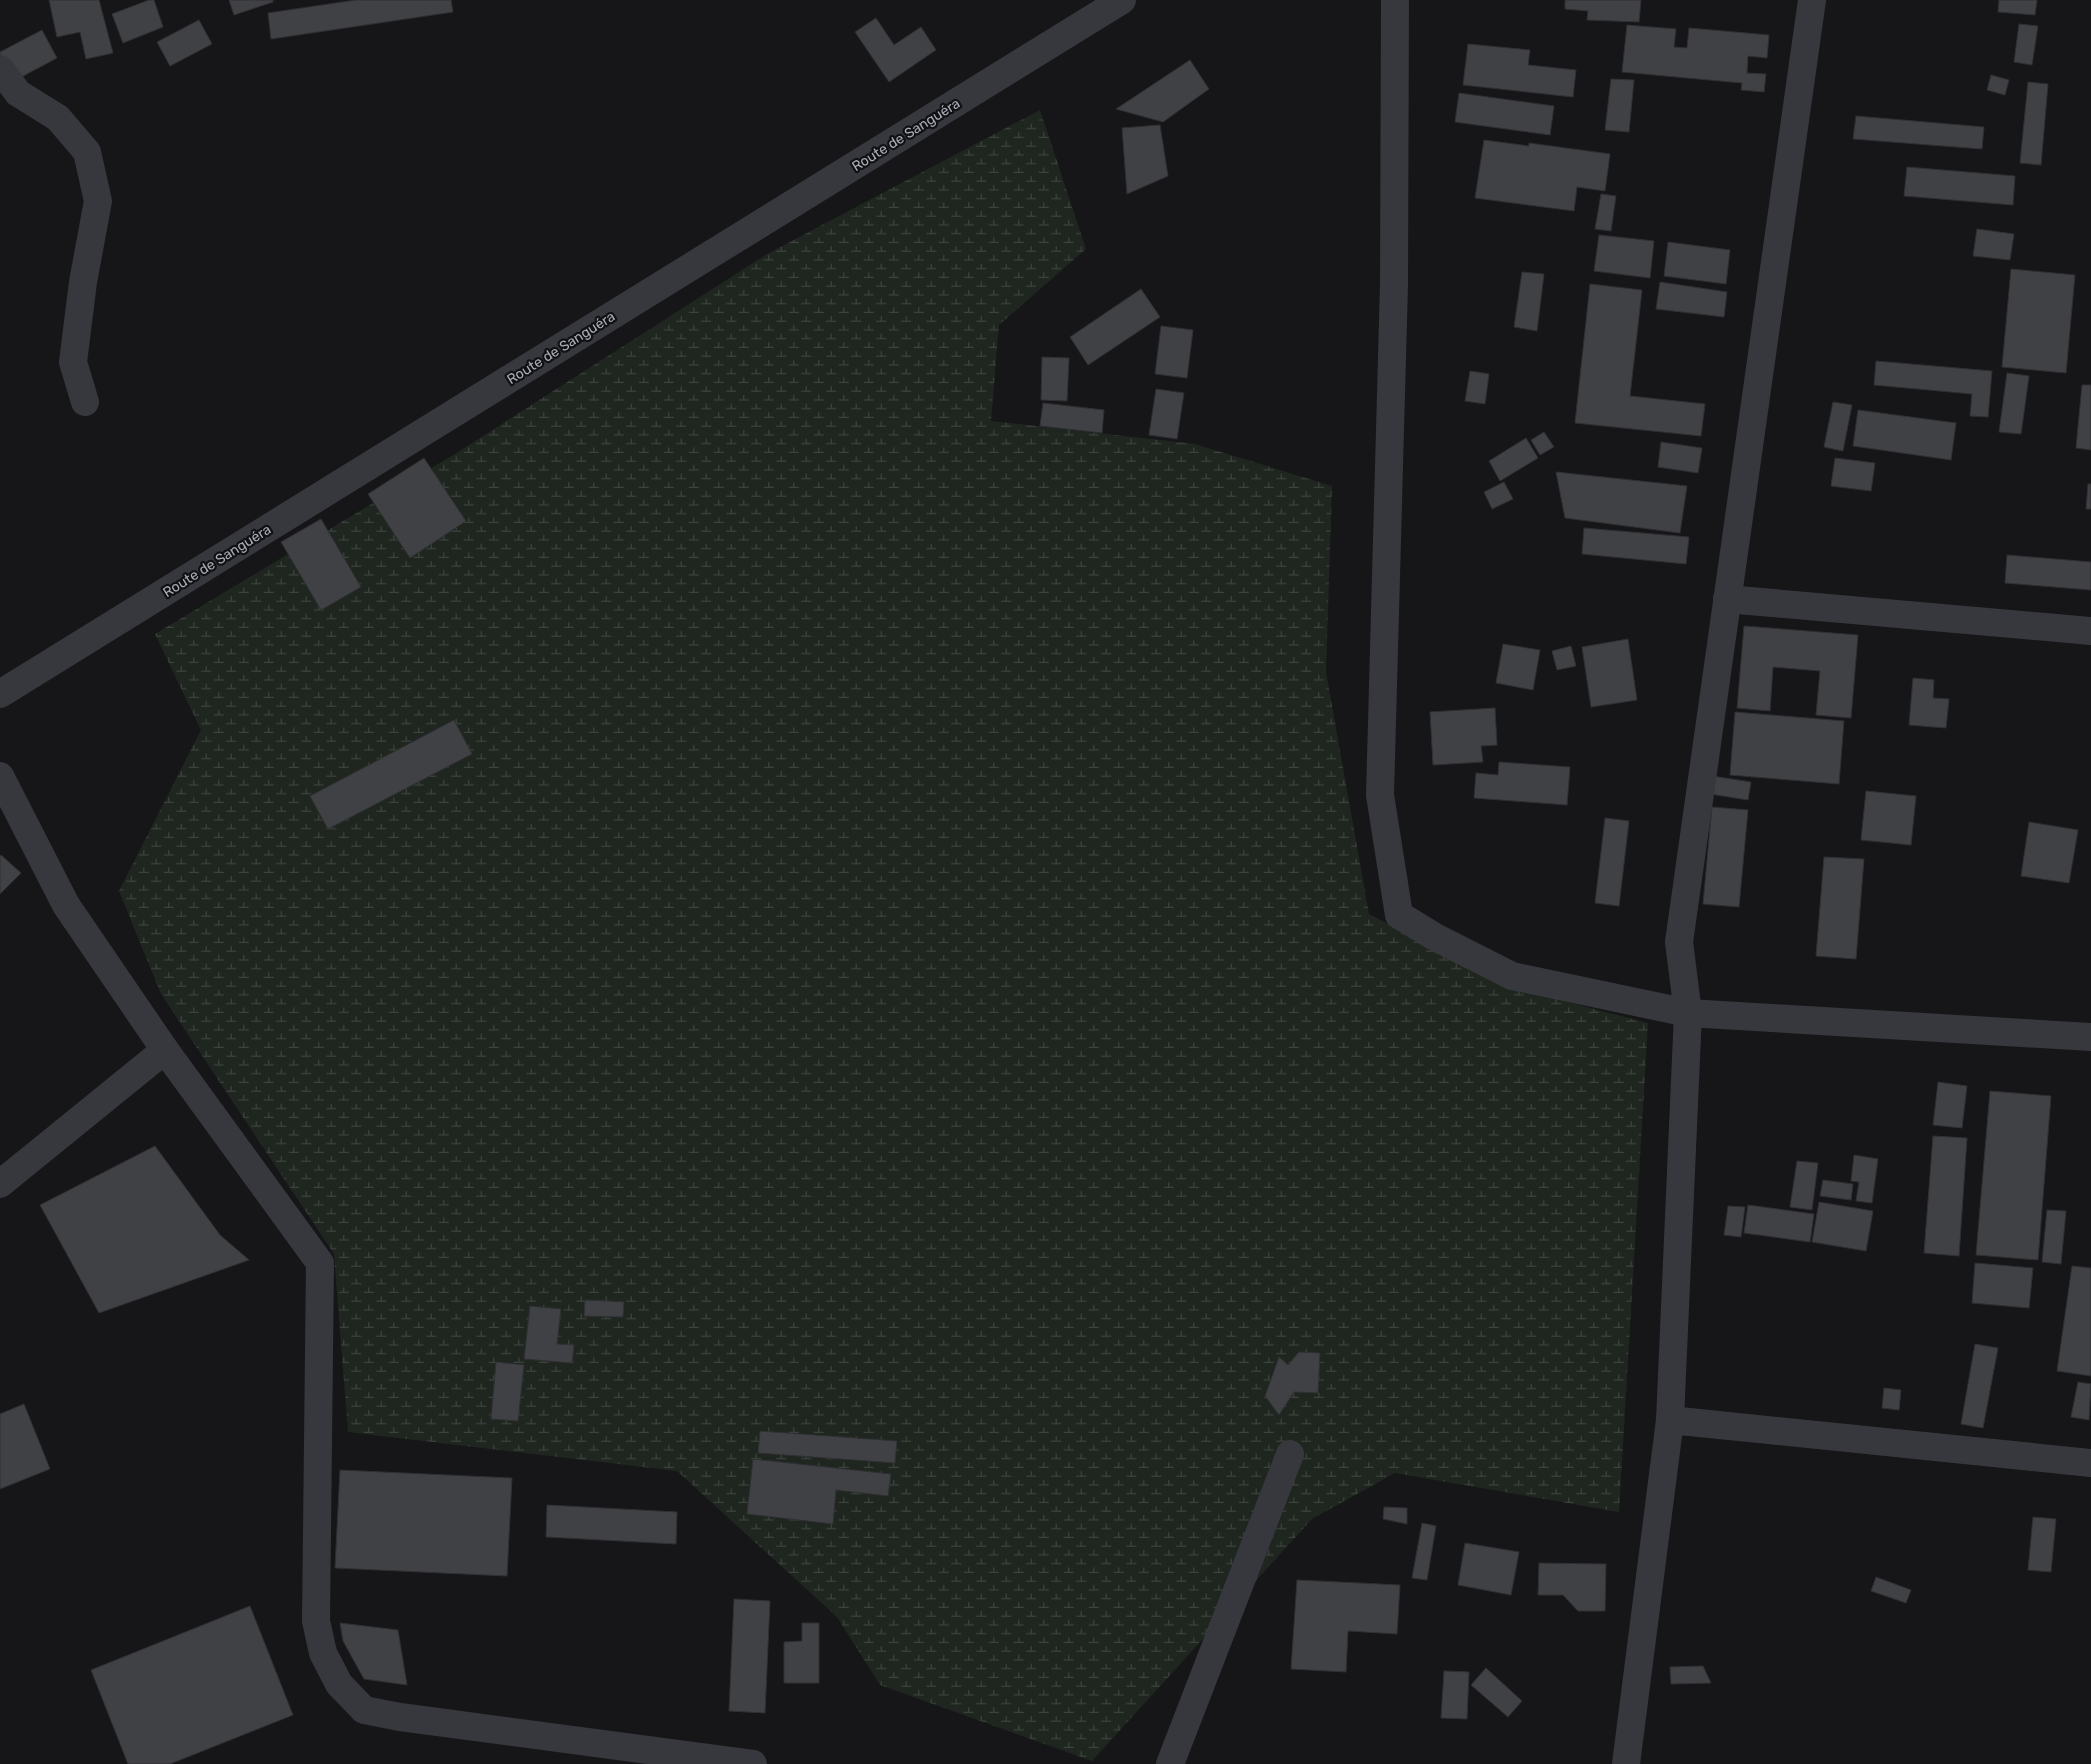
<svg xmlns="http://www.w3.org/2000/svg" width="2091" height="1764" font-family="Rubik,sans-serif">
	<defs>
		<pattern id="wetland-marsh" width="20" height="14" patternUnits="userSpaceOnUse" patternTransform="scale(1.25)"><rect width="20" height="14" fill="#1e261f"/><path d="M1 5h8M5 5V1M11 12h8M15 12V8" fill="none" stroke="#3c433d"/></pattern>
	</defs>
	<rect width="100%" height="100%" fill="#161618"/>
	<path fill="url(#wetland-marsh)" d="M1040,110L1086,249L999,325L991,421L1195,444L1332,486L1326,672L1369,914L1521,990L1648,1023L1619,1512L1395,1473L1312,1519L1092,1761L880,1685L837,1617L677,1471L348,1432L334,1254L161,994L119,891L201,730L155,634L458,452L767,254Z"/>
	<g fill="#404145" stroke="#303034">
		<path d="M49,0H99L113,53L86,59L80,32L57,37Z"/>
		<path d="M149,0H154L163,27L123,43L112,14Z"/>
		<path d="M229,0H273V2L234,15Z"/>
		<path d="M356,0H451L453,12L271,39L268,13Z"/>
		<path d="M1565,0H1641L1639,22L1587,20L1588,11L1565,9Z"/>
		<path d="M1999,0H2037L2035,15L1998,12Z"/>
		<path d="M876,18L894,45L921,27L936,50L889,82L855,32Z"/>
		<path d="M199,20L212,44L170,66L157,42Z"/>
		<path d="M2019,24L2038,26L2032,65L2014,62Z"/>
		<path d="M1627,25L1676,29L1674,47L1687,48L1689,28L1769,35L1767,58L1748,56L1747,73L1766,74L1764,92L1741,90L1742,83L1622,72Z"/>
		<path d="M42,30L57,58L12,82L0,59V52Z"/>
		<path d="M1468,44L1530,50L1528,65L1576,70L1573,97L1463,85Z"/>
		<path d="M1190,60L1209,89L1163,122L1116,109Z"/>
		<path d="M1991,75L2009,80L2005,95L1987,90Z"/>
		<path d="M1611,79L1634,80L1629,132L1605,130Z"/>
		<path d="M2028,82L2048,84L2041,165L2020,163Z"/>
		<path d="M1459,93L1554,106L1550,135L1455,122Z"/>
		<path d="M1856,116L1984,127L1982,149L1853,139Z"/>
		<path d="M1160,125L1168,176L1127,194L1122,128Z"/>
		<path d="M1484,140L1529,146V143L1610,154L1605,191L1577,187L1574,211L1475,198Z"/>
		<path d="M1907,167L2015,176L2013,205L1904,196Z"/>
		<path d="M1601,194L1616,196L1611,231L1595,229Z"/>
		<path d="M1977,229L2014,234L2010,260L1973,256Z"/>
		<path d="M1599,235L1654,241L1650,278L1594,271Z"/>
		<path d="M1668,242L1730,250L1726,284L1664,276Z"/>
		<path d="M2011,269L2075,275L2066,373L2002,367Z"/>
		<path d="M1522,272L1544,274L1537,331L1514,327Z"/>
		<path d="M1660,282L1727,292L1724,317L1656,309Z"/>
		<path d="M1590,284L1642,290L1630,396L1705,404L1701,436L1575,423Z"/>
		<path d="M1141,289L1160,317L1088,365L1070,337Z"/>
		<path d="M1161,326L1193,330L1187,378L1155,374Z"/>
		<path d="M1042,357L1069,358L1067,401L1041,400Z"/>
		<path d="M1876,361L1992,371L1988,417L1970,416L1972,394L1874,385Z"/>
		<path d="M1470,371L1489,374L1485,404L1465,401Z"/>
		<path d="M2007,373L2029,376L2021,434L1999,432Z"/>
		<path d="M2082,385H2091V450L2076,448Z"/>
		<path d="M1156,389L1184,393L1177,439L1149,435Z"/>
		<path d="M1833,402L1852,405L1843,451L1824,447Z"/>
		<path d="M1043,403L1104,410L1102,433L1040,426Z"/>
		<path d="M1858,410L1956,423L1951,460L1853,446Z"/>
		<path d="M1544,432L1554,447L1540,455L1531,440Z"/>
		<path d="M1526,438L1538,458L1500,481L1489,461Z"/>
		<path d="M1661,442L1702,448L1698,473L1658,467Z"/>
		<path d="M424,458L466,521L410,558L368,494Z"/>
		<path d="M1835,458L1875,463L1871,491L1831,486Z"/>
		<path d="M1556,472L1687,486L1680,533L1565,518Z"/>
		<path d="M1504,482L1513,499L1492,509L1484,492Z"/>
		<path d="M2088,484H2091V509H2086Z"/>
		<path d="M321,519L361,587L321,610L281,542Z"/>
		<path d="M1584,528L1689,537L1686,564L1582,554Z"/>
		<path d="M2007,555L2091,562V590L2005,583Z"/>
		<path d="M1744,626L1858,635L1851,718L1816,715L1820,671L1773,667L1770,711L1737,708Z"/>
		<path d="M1628,639L1637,700L1591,707L1582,647Z"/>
		<path d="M1503,644L1540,650L1533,690L1496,683Z"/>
		<path d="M1571,646L1576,666L1557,670L1552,651Z"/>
		<path d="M1913,678L1934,680L1933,698L1949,699L1946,728L1909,725Z"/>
		<path d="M1495,708L1497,745L1481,746L1483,762L1433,765L1430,712Z"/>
		<path d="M1735,712L1844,721L1839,784L1730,775Z"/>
		<path d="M454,720L472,754L328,829L310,796Z"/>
		<path d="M1499,762L1570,767L1567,805L1474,798L1476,773L1498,775Z"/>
		<path d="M1712,776L1751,782L1748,800L1710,794Z"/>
		<path d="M1866,791L1916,796L1911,845L1861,840Z"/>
		<path d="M1712,807L1748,810L1739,907L1703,904Z"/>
		<path d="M1605,818L1629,821L1619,906L1595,903Z"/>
		<path d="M2029,822L2078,830L2069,883L2021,876Z"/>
		<path d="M1,855L21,873L0,894V856Z"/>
		<path d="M1824,857L1864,859L1856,959L1816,956Z"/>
		<path d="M1938,1082L1967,1086L1962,1128L1933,1125Z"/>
		<path d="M1990,1091L2051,1096L2038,1260L1976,1255Z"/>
		<path d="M1933,1136L1967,1138L1959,1256L1924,1253Z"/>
		<path d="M155,1146L220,1235L249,1260L99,1313L40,1205Z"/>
		<path d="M1854,1155L1878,1159L1872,1203L1856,1201L1859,1182L1851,1181Z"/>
		<path d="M1797,1161L1818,1163L1812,1210L1790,1207Z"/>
		<path d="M1823,1180L1853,1184L1851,1200L1820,1196Z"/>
		<path d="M1819,1202L1873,1211L1866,1251L1812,1242Z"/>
		<path d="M1748,1205L1814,1214L1810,1242L1744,1233Z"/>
		<path d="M1728,1206L1745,1207L1741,1237L1724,1235Z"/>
		<path d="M2047,1210L2066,1211L2061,1264L2042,1262Z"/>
		<path d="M1975,1263L2033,1268L2029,1308L1972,1303Z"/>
		<path d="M2072,1266L2091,1268V1376L2057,1371Z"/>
		<path d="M585,1300L624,1302L623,1317L584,1316Z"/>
		<path d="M530,1306L561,1309L557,1344L574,1345L572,1363L524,1359Z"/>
		<path d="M1975,1344L1998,1348L1983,1428L1961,1424Z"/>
		<path d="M1299,1352L1320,1353L1318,1393L1294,1392L1279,1415L1265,1396L1279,1357L1288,1365Z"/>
		<path d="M496,1362L524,1365L518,1421L491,1419Z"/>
		<path d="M2078,1382L2091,1384L2089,1420L2071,1417Z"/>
		<path d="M1884,1388L1901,1390L1899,1410L1882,1408Z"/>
		<path d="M24,1404L50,1469L0,1489V1414Z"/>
		<path d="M760,1431L897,1441L895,1463L758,1453Z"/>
		<path d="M753,1459L891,1474L888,1496L836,1490L833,1524L747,1514Z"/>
		<path d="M340,1470L512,1478L507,1576L335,1568Z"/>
		<path d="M547,1505L677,1512L676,1544L546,1537Z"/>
		<path d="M1384,1507L1407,1508V1524L1383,1519Z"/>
		<path d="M2033,1517L2056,1519L2051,1572L2028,1570Z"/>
		<path d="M1422,1523L1436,1526L1427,1580L1412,1578Z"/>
		<path d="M1465,1543L1519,1552L1511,1595L1458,1585Z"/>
		<path d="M1539,1563L1606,1564L1605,1611H1578L1563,1595H1538Z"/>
		<path d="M1876,1577L1911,1590L1906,1603L1871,1591Z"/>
		<path d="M1297,1580L1400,1585L1397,1634L1348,1631L1346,1672L1291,1669Z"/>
		<path d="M734,1599L770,1601L765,1713L729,1711Z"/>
		<path d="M250,1606L293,1715L170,1764H128L91,1670Z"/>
		<path d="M340,1623L398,1630L407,1685L364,1679L343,1641Z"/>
		<path d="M802,1623H819V1683H784V1642L802,1641Z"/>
		<path d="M1703,1666L1711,1683L1671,1684L1670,1667Z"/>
		<path d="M1486,1668L1522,1701L1508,1717L1471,1685Z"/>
		<path d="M1444,1671L1469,1672L1467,1719L1441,1718Z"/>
	</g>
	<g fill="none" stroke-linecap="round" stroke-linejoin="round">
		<g stroke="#37383d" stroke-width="28">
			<path d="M1395,0L1394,284L1380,795L1399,915L1435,937L1512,976L1688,1013L2091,1037"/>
			<path d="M0,69L18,93L58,118L87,152L98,201L83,282L73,362L85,402"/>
			<path d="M1727,599L2091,631"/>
			<path d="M0,694L1122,0"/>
			<path d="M0,776L66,905L165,1050L320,1263L316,1621L323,1653L339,1684L364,1710L400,1717L753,1764"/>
			<path d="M0,1184L165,1050"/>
			<path d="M1670,1420L2091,1463"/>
			<path d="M1170,1764L1290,1454"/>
			<path d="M1626,1764L1670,1420L1688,1013L1679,942L1812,0"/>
		</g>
	</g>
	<g text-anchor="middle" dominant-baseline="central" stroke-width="4.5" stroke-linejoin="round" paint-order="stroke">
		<g font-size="14" fill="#a8adb8" stroke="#111113">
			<text transform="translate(906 135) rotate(-32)">Route de Sanguéra</text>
			<text transform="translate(561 348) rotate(-32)">Route de Sanguéra</text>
			<text transform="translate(217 561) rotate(-32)">Route de Sanguéra</text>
		</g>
	</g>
</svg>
